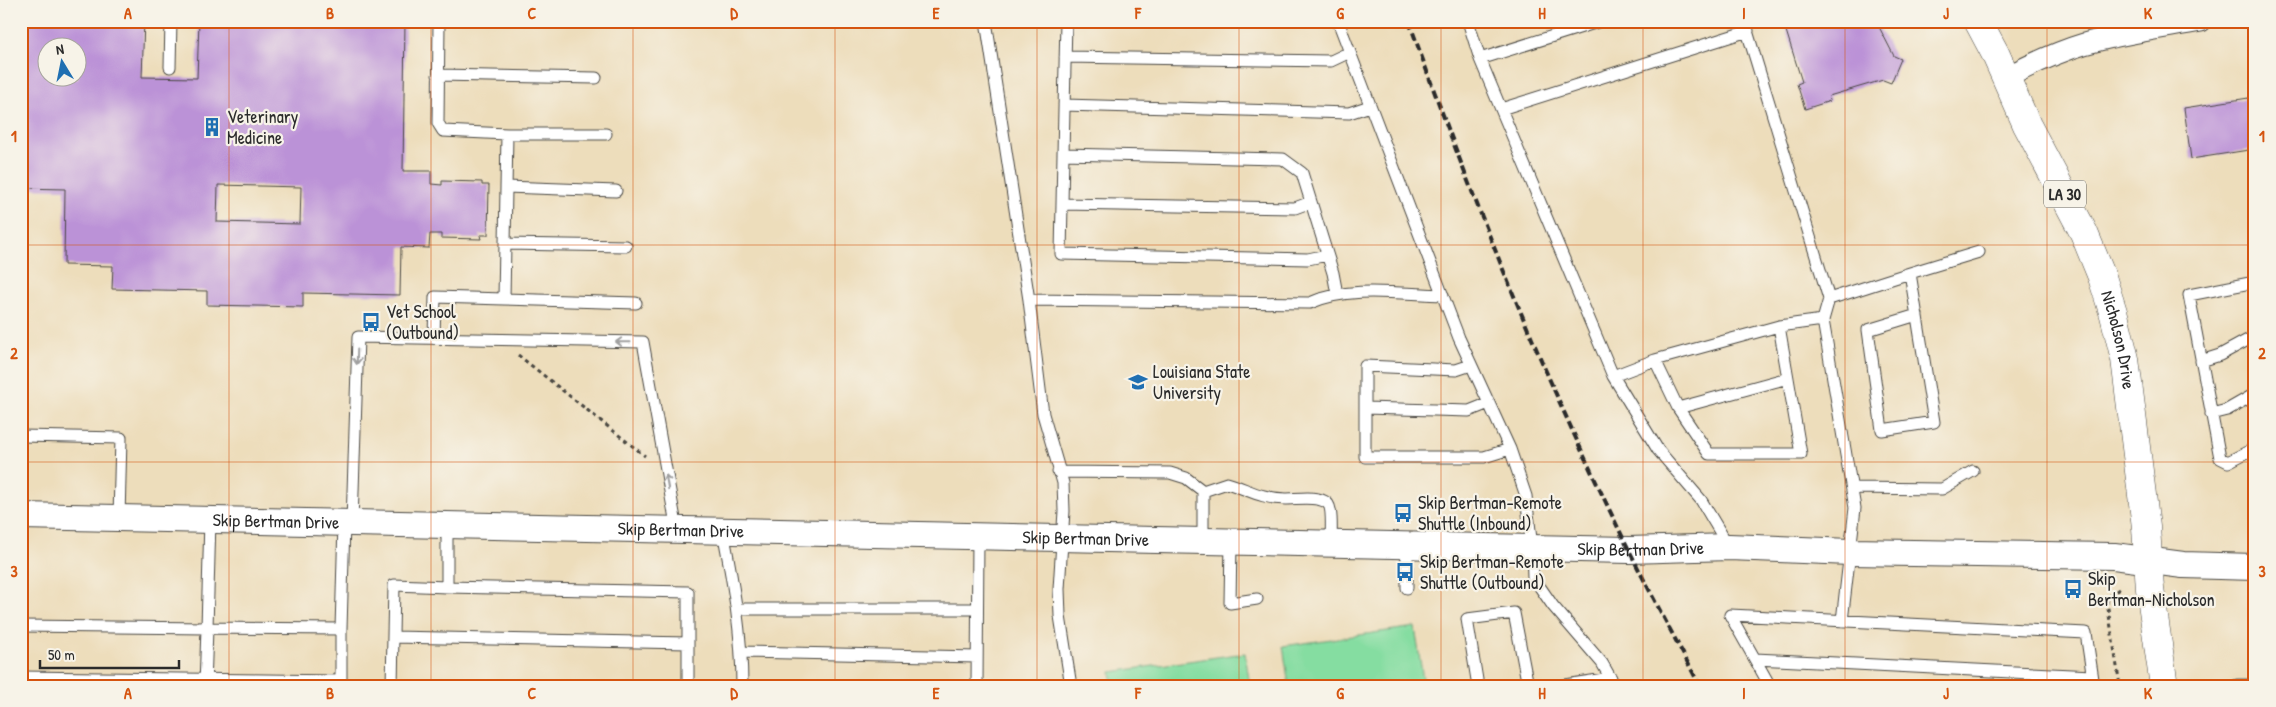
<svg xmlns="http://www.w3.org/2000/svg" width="2276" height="707" viewBox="0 0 2276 707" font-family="'Patrick Hand',sans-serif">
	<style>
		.green { fill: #85dda1; stroke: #588466 }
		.building { fill: #bb92d7; fill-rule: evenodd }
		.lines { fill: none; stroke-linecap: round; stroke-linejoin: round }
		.service-casing { stroke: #484641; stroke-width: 13 }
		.minor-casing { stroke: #484641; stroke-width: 23 }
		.tertiary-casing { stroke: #484641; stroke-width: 28 }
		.primary-casing { stroke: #484641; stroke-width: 29 }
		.path { stroke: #484641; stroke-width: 3; stroke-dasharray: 4 4; stroke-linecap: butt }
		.service { stroke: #fff; stroke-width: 11 }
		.minor { stroke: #fff; stroke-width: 21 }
		.tertiary { stroke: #fff; stroke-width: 26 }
		.primary { stroke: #fff; stroke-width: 28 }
		.rail { stroke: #2b2b2b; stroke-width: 4; stroke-dasharray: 8 4; stroke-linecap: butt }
		.oneway { stroke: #a0a0a0 }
		.grid { fill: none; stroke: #d5540f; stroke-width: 1; stroke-opacity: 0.55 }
		.labels { text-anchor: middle; stroke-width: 4.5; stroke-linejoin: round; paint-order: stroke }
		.shield { fill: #f7f3e8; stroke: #686764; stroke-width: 1 }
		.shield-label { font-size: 16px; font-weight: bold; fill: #2b2b2b }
		.poi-label { font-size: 18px; fill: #2b2b2b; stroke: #f7f3e8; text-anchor: start }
		.street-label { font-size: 18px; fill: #2b2b2b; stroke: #f7f3e8 }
		.neatline { fill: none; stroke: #d5540f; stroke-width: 2 }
		.grid-label { font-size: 16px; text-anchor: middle; font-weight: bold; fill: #d5540f }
	</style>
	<rect width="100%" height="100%" fill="#f7f3e8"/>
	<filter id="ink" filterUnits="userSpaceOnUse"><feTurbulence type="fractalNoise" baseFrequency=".02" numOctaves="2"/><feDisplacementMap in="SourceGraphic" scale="10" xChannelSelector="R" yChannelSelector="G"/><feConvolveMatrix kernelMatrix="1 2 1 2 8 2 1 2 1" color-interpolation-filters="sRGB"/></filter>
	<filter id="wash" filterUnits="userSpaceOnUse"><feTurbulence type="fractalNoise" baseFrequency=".0096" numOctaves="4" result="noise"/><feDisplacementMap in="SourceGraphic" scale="20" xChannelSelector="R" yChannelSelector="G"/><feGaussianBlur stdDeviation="1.12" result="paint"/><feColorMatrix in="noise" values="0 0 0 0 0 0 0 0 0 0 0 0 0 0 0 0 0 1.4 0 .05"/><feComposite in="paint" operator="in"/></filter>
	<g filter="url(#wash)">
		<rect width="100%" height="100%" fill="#edddbb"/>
		<path class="green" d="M 1415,627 L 1424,686 L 1289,686 L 1283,646 Z
			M 1245,653 L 1250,686 L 1113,686 L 1111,672 Z"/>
		<g id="blocks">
			<path class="building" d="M 21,21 L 144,21 L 142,77 L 197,78 L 199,21 L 405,21 L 403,171 L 431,171 L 431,184 L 442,185 L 442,181 L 482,182 L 482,185 L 489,185 L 488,235 L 480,235 L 481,239 L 441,238 L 441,234 L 430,234 L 429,248 L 401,247 L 400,295 L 303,293 L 303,307 L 207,305 L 207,291 L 112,289 L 113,266 L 64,265 L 65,189 L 21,188 ZM 48,48 L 78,48 L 78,78 L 48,78 ZM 218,185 L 301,187 L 300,224 L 217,222 Z
				M 1783,21 L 1876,21 L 1894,56 L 1901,59 L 1891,83 L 1883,80 L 1829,96 L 1830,101 L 1805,109 L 1797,84 L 1802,82 Z
				M 2255,97 L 2255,149 L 2191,159 L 2184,108 Z"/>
		</g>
	</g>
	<g filter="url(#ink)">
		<use href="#blocks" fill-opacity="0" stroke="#484641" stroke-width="1"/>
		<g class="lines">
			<g class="service-casing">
				<path id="service" d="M 986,21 L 1029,300 L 1043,414 L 1063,483 L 1064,511 L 1059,589 L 1060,616 L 1071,686
					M 1338,21 L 1459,338 L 1510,449 L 1526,496 L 1532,548 L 1533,577 L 1553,606 L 1602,663 L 1615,686
					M 1468,21 L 1480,59 L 1613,376 L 1658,450 L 1701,500 L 1729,547
					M 1744,21 L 1829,299 L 1823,320 L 1855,508 L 1842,621
					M 1065,57 L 1331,61 L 1350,52
					M 1480,59 L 1601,21
					M 170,67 L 171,21
					M 438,75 L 596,78
					M 1064,105 L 1349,113 L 1370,106
					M 1501,109 L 1748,31
					M 507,134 L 606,134
					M 1063,154 L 1066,21
					M 506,187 L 616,191
					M 1062,204 L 1295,208 L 1311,202
					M 505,244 L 626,246
					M 1327,255 L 1308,259 L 1061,254 L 1063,154 L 1283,159 L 1302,173 L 1333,273 L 1337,294
					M 1910,273 L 1979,252
					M 2255,282 L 2189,295 L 2220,458 L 2228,462 L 2255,448
					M 504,299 L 636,303
					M 1829,299 L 1910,273 L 1934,422 L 1882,430 L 1868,330 L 1917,315
					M 1029,300 L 1310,303 C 1350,285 1400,294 1443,295
					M 1779,326 L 1801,454 L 1709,454 L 1678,408 L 1655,360 L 1779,326 L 1823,320
					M 434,338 L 435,297 L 504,299 L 507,134 L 443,131 L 438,123 L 439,21
					M 2201,361 L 2220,355 L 2255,336
					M 1471,365 L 1456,370 L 1365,366 L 1365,457 L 1484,457 L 1510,449
					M 1613,376 L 1655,360
					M 1365,408 L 1469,411 L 1489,403
					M 1678,408 L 1788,378
					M 2211,414 L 2227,410 L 2255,394
					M 21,436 L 121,438 L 119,518
					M 1058,472 L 1170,473 L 1186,478 L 1203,491 L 1203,541
					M 1852,488 L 1942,489 L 1973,471
					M 1203,491 L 1227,483 C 1250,490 1259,498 1286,499 C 1297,499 1318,495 1327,503 C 1333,507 1331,536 1331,544
					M 352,523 L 358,337 L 643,342 L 677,530
					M 447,525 L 447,587 L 688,592 L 688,686
					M 723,531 C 733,583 742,633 742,686
					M 1231,542 L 1230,603 L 1257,599
					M 1407,588 L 1407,545
					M 737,609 L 977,609
					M 21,626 L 207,628 L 210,520
					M 393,637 L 688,643
					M 742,652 L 977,657
					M 1755,659 L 2092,676
					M 21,677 L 341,681
					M 2237,685 L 2255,685
					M 205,686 L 207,628 L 341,629 L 344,523
					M 341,686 L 341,629
					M 392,686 L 394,585 L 447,587
					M 977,686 L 978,536
					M 1478,686 L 1467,619 L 1514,613 L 1528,686
					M 1559,686 L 1611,678
					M 1770,686 L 1730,615 L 2086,633 L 2094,686"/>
			</g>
			<g class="minor-casing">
				<path id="minor" d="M 2007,77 C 2032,64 2057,52 2084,44 C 2122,33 2162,28 2201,21"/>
			</g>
			<g class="tertiary-casing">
				<g id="tertiary">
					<path id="s1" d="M 21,516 L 1629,550 L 1729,547 L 1850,552 L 2114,556 L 2183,565 L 2255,567"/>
				</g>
			</g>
			<g class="primary-casing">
				<g id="primary">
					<path id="s2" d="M 1978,21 L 1995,53 L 2027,125 L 2084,233 L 2102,277 L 2114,315 L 2125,359 L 2146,527 L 2150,589 L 2164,686"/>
				</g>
			</g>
			<path class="path" d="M 518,355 L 645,456
				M 2119,589 L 2110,596 L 2107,602 L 2120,686"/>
			<use href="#service" class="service"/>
			<use href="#minor" class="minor"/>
			<use href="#tertiary" class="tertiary"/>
			<use href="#primary" class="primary"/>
			<path class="rail" d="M 1409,21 C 1472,200 1544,378 1628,548 C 1651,595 1676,640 1700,686"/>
		</g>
		<defs><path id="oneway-shaft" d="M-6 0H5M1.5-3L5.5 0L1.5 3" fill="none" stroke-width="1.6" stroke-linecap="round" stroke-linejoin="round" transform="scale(1.25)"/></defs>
		<g class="oneway">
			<use href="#oneway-shaft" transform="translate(623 342) rotate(-179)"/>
			<use href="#oneway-shaft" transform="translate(357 357) rotate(92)"/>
			<use href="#oneway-shaft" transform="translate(667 482) rotate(-100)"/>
		</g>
	</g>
	<path class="grid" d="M 229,21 L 229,686M 431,21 L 431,686M 633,21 L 633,686M 835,21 L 835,686M 1037,21 L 1037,686M 1239,21 L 1239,686M 1441,21 L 1441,686M 1643,21 L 1643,686M 1845,21 L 1845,686M 2047,21 L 2047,686M 21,245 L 2255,245M 21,462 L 2255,462"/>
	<defs>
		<g id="building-bare" transform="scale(1.5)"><path d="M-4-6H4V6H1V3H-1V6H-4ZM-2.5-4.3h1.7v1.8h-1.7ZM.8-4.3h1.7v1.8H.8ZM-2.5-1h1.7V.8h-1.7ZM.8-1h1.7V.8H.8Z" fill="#1f6fb2" stroke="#f7f3e8" stroke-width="2.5" paint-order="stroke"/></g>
		<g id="bus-bare" transform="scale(1.5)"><path d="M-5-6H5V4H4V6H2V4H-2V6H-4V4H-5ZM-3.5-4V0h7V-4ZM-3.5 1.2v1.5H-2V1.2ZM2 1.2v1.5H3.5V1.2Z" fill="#1f6fb2" stroke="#f7f3e8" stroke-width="2.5" paint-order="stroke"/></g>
		<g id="university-bare" transform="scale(1.5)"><path d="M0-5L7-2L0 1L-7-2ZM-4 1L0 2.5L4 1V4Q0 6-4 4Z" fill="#1f6fb2" stroke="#f7f3e8" stroke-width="2.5" paint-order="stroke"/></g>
	</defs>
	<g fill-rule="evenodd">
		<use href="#building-bare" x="212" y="127"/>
		<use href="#bus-bare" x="371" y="322"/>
		<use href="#university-bare" x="1138" y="382"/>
		<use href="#bus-bare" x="1403" y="513"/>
		<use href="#bus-bare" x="1405" y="572"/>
		<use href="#bus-bare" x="2073" y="589"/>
	</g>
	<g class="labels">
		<rect class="shield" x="2044" y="180.5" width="42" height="27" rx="4"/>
		<g class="shield-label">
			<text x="2065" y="200">LA 30</text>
		</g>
		<g class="poi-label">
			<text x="227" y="123">Veterinary<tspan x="227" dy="21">Medicine</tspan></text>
			<text x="386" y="318">Vet School<tspan x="386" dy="21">(Outbound)</tspan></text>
			<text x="1153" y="378">Louisiana State<tspan x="1153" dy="21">University</tspan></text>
			<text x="1418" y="509">Skip Bertman-Remote<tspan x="1418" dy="21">Shuttle (Inbound)</tspan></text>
			<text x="1420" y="568">Skip Bertman-Remote<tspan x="1420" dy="21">Shuttle (Outbound)</tspan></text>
			<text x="2088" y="585">Skip<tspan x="2088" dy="21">Bertman-Nicholson</tspan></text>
		</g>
		<g class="street-label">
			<text dy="6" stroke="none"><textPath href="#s2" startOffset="350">Nicholson Drive</textPath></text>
			<text dy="6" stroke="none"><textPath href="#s1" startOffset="255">Skip Bertman Drive</textPath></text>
			<text dy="6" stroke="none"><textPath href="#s1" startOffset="660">Skip Bertman Drive</textPath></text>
			<text dy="6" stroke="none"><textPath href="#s1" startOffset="1065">Skip Bertman Drive</textPath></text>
			<text dy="6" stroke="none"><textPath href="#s1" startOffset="1620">Skip Bertman Drive</textPath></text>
		</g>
	</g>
	<rect width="2276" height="707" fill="none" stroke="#f7f3e8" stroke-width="55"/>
	<g transform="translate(62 62) rotate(350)"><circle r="24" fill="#f7f3e8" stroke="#a5a39c"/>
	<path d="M0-4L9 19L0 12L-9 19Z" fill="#1f6fb2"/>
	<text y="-8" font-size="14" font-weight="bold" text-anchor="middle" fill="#2b2b2b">N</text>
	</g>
	<path d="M40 660v8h139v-8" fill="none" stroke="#2b2b2b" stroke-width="2.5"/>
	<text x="48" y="660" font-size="15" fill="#2b2b2b" stroke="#f7f3e8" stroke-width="4" paint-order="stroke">50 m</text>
	<rect x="28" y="28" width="2220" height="652" class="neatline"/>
	<g class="grid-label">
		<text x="128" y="19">A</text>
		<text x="330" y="19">B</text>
		<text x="532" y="19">C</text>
		<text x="734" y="19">D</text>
		<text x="936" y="19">E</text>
		<text x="1138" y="19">F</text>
		<text x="1340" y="19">G</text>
		<text x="1542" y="19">H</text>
		<text x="1744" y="19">I</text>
		<text x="1946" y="19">J</text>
		<text x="2148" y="19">K</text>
		<text x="14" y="142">1</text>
		<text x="2262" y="142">1</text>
		<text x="14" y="359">2</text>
		<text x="2262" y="359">2</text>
		<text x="14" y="577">3</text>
		<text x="2262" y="577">3</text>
		<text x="128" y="699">A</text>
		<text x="330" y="699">B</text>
		<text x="532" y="699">C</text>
		<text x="734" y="699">D</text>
		<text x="936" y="699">E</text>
		<text x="1138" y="699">F</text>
		<text x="1340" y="699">G</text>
		<text x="1542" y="699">H</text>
		<text x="1744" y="699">I</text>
		<text x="1946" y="699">J</text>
		<text x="2148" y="699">K</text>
	</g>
</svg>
